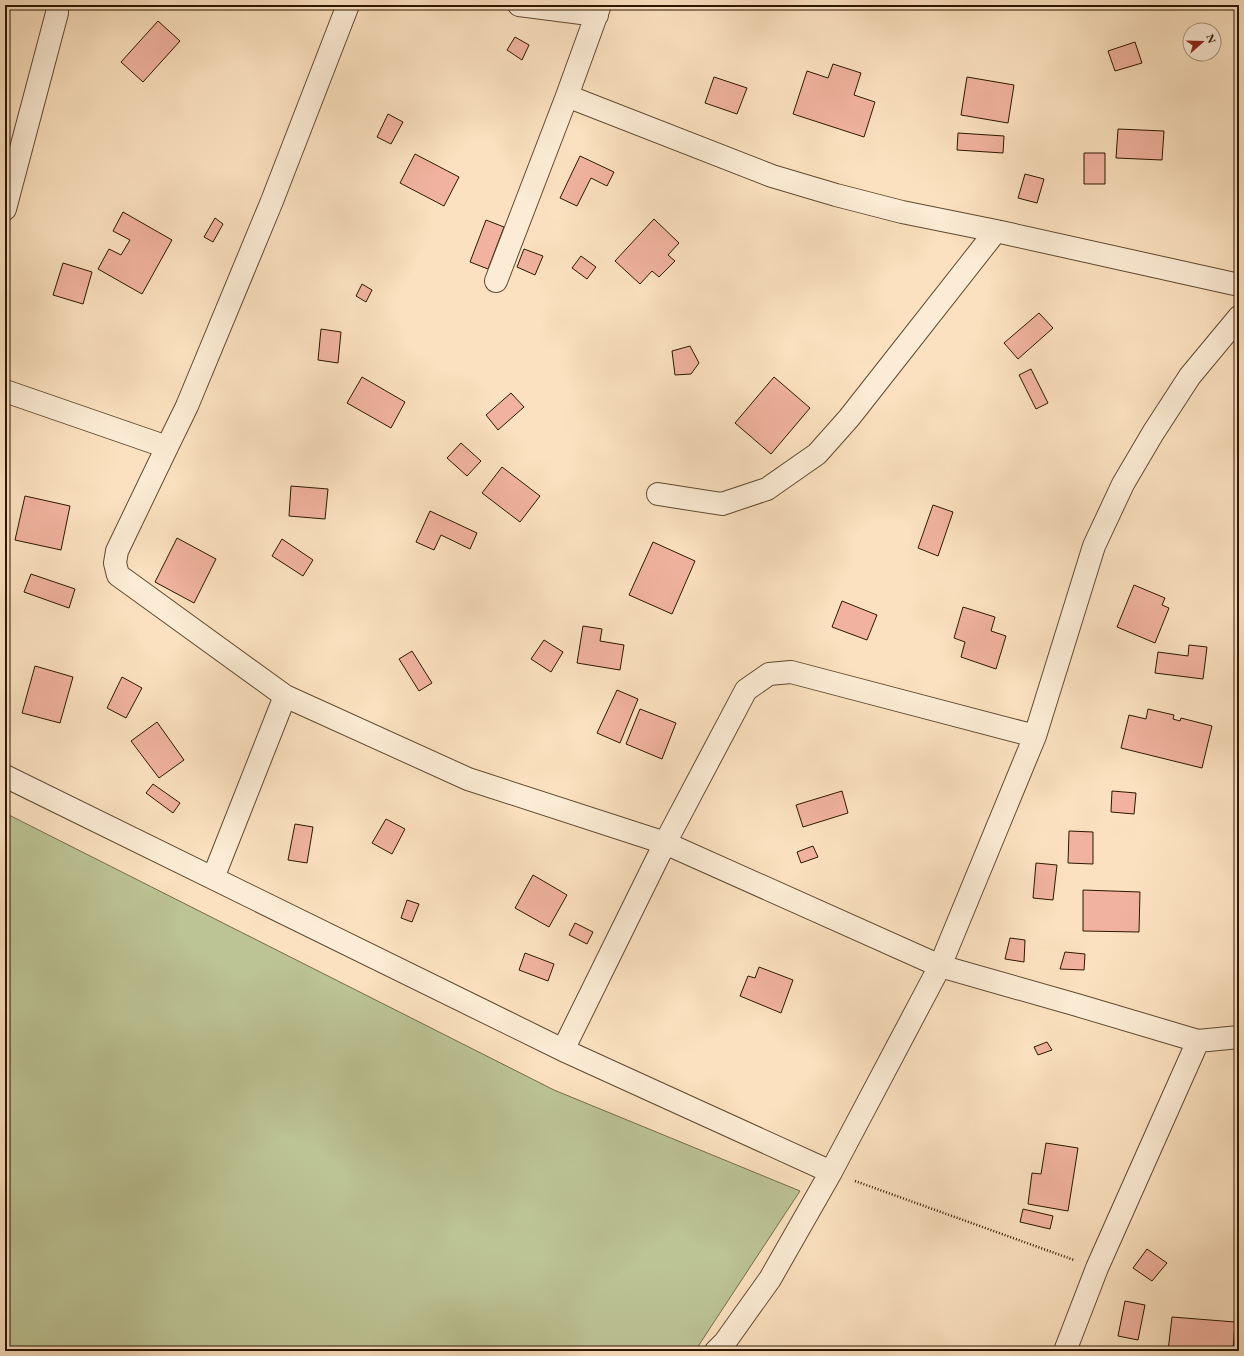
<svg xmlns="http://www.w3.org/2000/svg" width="1244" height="1356" viewBox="0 0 1244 1356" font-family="'EB Garamond',serif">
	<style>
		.green { fill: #bcc394; stroke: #746d4a }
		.building { fill: #f1b39f; stroke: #2c1700 }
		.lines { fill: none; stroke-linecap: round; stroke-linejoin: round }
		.minor-casing { stroke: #604a30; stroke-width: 24 }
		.path { stroke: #2c1700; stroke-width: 2.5; stroke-dasharray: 1 2; stroke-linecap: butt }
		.minor { stroke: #fcecd5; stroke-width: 22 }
	</style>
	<rect width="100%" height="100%" fill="#fbe1bf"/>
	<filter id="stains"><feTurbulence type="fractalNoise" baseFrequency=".005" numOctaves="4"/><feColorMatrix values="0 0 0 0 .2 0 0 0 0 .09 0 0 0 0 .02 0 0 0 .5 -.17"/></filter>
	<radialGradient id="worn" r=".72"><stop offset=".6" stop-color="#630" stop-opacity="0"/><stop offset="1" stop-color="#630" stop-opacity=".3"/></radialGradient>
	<path class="green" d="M 5,813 L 554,1090 L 800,1191 L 695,1351 L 5,1351 Z"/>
	<path class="building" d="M 158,21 L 180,41 L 143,82 L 121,62 Z
		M 515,37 L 529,45 L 522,60 L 507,50 Z
		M 1135,42 L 1142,63 L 1115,71 L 1108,51 Z
		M 833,64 L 861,73 L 854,95 L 875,102 L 864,137 L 793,114 L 807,71 L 828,78 Z
		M 714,77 L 747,88 L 737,114 L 705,103 Z
		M 967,77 L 1014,85 L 1008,123 L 961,115 Z
		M 388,114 L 403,122 L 391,144 L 377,137 Z
		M 1118,129 L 1164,131 L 1162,160 L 1116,158 Z
		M 958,133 L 1004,136 L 1003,153 L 957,150 Z
		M 1084,153 L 1105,153 L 1105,184 L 1084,184 Z
		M 415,154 L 459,177 L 444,206 L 400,183 Z
		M 580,156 L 614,172 L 607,186 L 591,178 L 577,206 L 560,198 Z
		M 1025,174 L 1044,179 L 1037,203 L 1018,198 Z
		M 123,212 L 172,240 L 142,294 L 98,269 L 109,249 L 121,255 L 130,240 L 113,231 Z
		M 215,218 L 223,224 L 213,242 L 204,237 Z
		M 654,219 L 679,243 L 668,255 L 675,261 L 659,277 L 652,271 L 640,284 L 615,261 Z
		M 486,220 L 504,227 L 488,269 L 470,262 Z
		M 524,249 L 543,256 L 535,275 L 517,267 Z
		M 581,256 L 596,267 L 587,279 L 572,268 Z
		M 63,263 L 92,272 L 83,304 L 53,295 Z
		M 362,284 L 372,290 L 366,302 L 356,296 Z
		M 1039,313 L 1053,328 L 1018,359 L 1004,343 Z
		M 321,329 L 341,332 L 338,363 L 318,360 Z
		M 690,346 L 699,363 L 691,374 L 675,375 L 672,351 Z
		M 1031,369 L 1048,403 L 1036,409 L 1019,375 Z
		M 362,377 L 405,402 L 391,428 L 347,403 Z
		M 774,377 L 810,408 L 771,454 L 735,423 Z
		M 511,393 L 524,407 L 498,430 L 486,415 Z
		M 461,443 L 481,461 L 467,476 L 447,458 Z
		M 502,467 L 540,496 L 520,522 L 482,493 Z
		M 291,486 L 328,489 L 325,519 L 289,516 Z
		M 25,496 L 70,506 L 61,550 L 15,540 Z
		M 933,505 L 953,512 L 938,556 L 918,548 Z
		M 430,511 L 477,533 L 470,549 L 441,535 L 434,550 L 416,542 Z
		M 177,538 L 216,559 L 194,603 L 155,582 Z
		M 282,539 L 313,560 L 303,576 L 272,556 Z
		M 653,542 L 695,561 L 672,614 L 629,595 Z
		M 31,574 L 75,589 L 69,608 L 24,592 Z
		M 1134,585 L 1165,598 L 1162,605 L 1169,608 L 1155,643 L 1117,627 Z
		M 842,601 L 877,615 L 867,640 L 832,627 Z
		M 963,607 L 995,617 L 991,631 L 1006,636 L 996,669 L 961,657 L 965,642 L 954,638 Z
		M 583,626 L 602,629 L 600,641 L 624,645 L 620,670 L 577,663 Z
		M 544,640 L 563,652 L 551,672 L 531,659 Z
		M 1189,645 L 1207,647 L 1203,679 L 1155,673 L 1158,652 L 1188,656 Z
		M 412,651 L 432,683 L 419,691 L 399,659 Z
		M 35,666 L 73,677 L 60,723 L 22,713 Z
		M 122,677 L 142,688 L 126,718 L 107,708 Z
		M 617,690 L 638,699 L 620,743 L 597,733 Z
		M 640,709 L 676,723 L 662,759 L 626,744 Z
		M 1148,709 L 1174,715 L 1173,719 L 1180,721 L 1181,718 L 1212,726 L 1202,768 L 1121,748 L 1129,715 L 1146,719 Z
		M 157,722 L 184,760 L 159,778 L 131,741 Z
		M 153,784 L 180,803 L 173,813 L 146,793 Z
		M 842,791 L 848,813 L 803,827 L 796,805 Z
		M 1112,791 L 1136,793 L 1134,814 L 1111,812 Z
		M 386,819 L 405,829 L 392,854 L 372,843 Z
		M 295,824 L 313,827 L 307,863 L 288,860 Z
		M 1069,831 L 1093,832 L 1093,864 L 1068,863 Z
		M 813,846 L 818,857 L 801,863 L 797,852 Z
		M 1036,863 L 1057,865 L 1053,900 L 1033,898 Z
		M 533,875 L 567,895 L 549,927 L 515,908 Z
		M 1083,890 L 1140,892 L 1139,932 L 1083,931 Z
		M 407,900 L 419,904 L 412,922 L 401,918 Z
		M 575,923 L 593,932 L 587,944 L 569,935 Z
		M 1010,938 L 1025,940 L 1024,962 L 1005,959 Z
		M 1065,952 L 1085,954 L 1084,970 L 1060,969 Z
		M 525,953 L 554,964 L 548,981 L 519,970 Z
		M 759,967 L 793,980 L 781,1013 L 740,996 L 748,976 L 755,978 Z
		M 1047,1042 L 1052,1050 L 1038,1055 L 1034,1047 Z
		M 1046,1143 L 1078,1148 L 1068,1211 L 1028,1204 L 1032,1173 L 1041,1174 Z
		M 1023,1209 L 1053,1216 L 1050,1229 L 1020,1222 Z
		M 1147,1249 L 1167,1263 L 1152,1281 L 1133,1268 Z
		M 1125,1301 L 1145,1305 L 1138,1340 L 1118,1336 Z
		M 1172,1317 L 1235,1322 L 1233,1351 L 1168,1351 Z"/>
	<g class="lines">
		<g class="minor-casing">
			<path id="minor" d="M 519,5 L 597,15
				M 567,96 L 772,176 L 836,195 L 902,212 L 996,231 L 1239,285
				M 5,209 L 57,13 L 57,5
				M 496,281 L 567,96 L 600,5
				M 5,391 L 167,447 L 117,551 L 115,563 L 118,575 L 285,696 L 468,779 L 665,843 L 940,966 L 1077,1005 L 1198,1041
				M 167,447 L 187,406 L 272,201 L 348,5
				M 658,494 L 722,504 L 767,489 L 817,454 L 849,418 L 996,231
				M 5,776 L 563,1050 L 831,1172
				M 213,878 L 285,696
				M 563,1050 L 665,843 L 746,690 L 769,674 L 791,672 L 1035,736
				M 716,1351 L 725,1342 L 770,1279 L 831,1172 L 940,966 L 1035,736 L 1094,546 L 1123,484 L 1153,433 L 1190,376 L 1239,317
				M 1065,1351 L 1097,1268 L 1198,1041 L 1239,1037"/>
		</g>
		<path class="path" d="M 855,1181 L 1074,1260"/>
		<use href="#minor" class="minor"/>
	</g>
	<rect width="1244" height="1356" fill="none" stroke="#fbe1bf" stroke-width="20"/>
	<rect x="6" y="6" width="1232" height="1344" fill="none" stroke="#2c1700" stroke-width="2"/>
	<rect x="10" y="10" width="1224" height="1336" fill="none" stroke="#2c1700"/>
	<g transform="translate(1202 42) rotate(70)"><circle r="19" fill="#fcecd5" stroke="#a99780"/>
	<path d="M0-3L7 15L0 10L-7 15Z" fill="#8f2418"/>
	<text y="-6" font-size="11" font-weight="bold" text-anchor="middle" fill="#2c1700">N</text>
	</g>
	<rect width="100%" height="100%" filter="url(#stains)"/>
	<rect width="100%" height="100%" fill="url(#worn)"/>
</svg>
